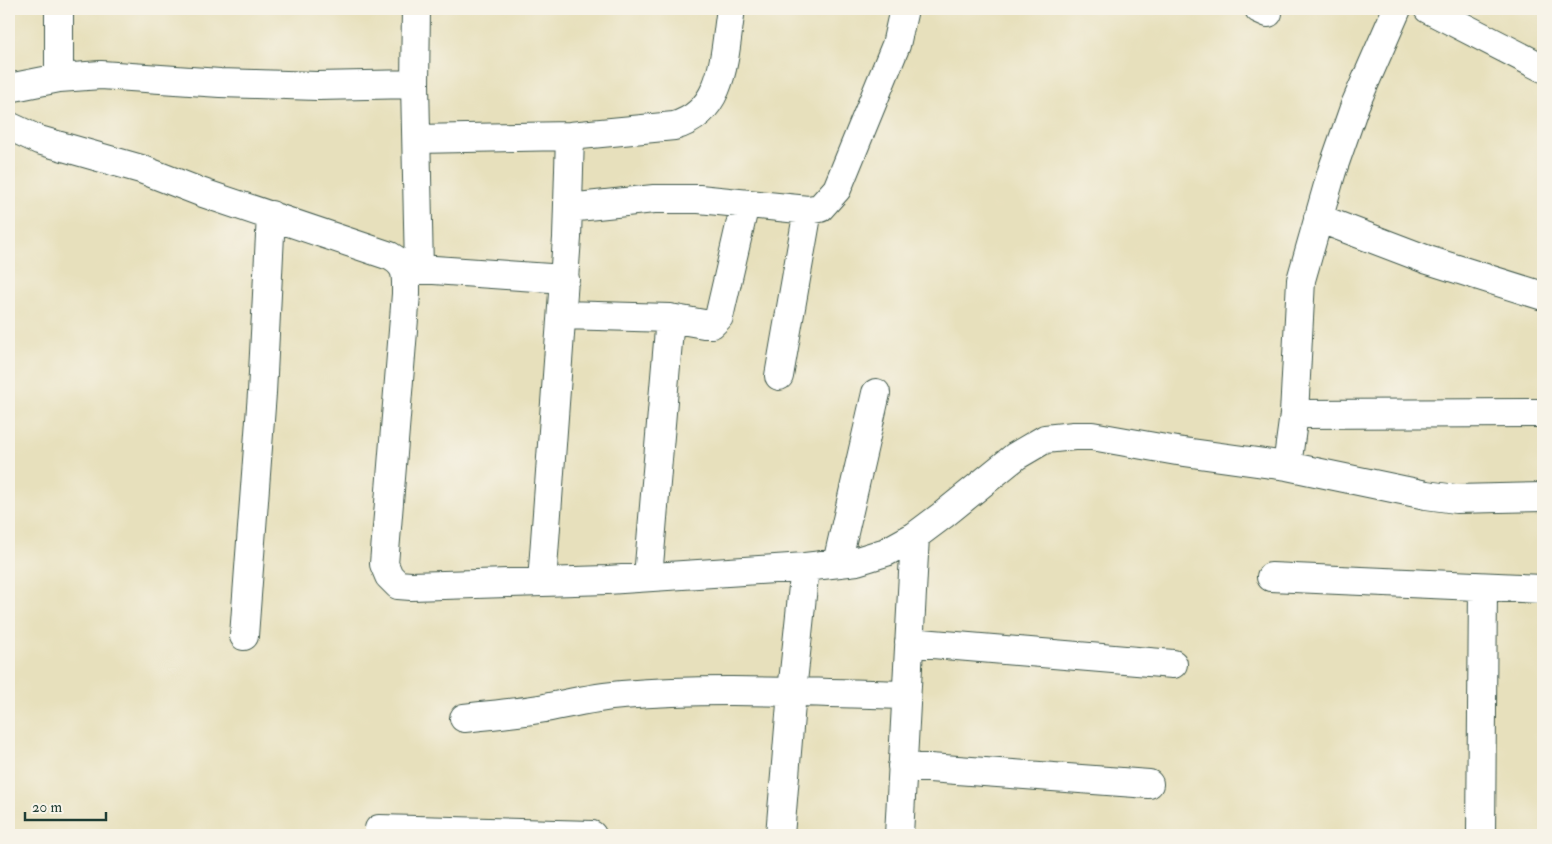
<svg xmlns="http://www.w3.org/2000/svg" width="1552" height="844" viewBox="0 0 1552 844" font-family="'IM FELL Double Pica',serif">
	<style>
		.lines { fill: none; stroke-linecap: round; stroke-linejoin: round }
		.minor-casing { stroke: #3d5548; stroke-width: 30 }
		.minor { stroke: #fff; stroke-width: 28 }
	</style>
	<rect width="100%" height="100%" fill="#f7f3e8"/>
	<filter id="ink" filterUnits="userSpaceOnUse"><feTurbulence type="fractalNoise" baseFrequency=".02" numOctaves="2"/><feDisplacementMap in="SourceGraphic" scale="10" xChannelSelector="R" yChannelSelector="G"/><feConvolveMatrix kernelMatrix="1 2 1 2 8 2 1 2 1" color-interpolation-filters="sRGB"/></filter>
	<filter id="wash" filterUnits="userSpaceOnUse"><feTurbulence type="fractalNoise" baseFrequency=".0096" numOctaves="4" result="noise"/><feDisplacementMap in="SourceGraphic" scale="20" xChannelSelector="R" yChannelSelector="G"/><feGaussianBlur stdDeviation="1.12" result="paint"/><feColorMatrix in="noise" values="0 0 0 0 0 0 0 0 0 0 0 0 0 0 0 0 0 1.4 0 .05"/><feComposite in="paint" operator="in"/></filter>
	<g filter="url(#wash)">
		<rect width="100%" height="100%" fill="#e7e0bc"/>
	</g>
	<g filter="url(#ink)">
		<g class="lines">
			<g class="minor-casing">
				<path id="minor" d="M 59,9 L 59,78
					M 416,9 L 415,84 L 419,269
					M 1259,9 L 1268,13
					M 1428,9 L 1543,68
					M 9,88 L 59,78 L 101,75 L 220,83 L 317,86 L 415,84
					M 9,126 L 39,140 L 141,169 L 203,193 L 390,256 C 408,266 406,275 406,294 L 384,564 L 389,576 L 398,585 L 411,586 L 607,580 L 805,567 L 857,561 L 886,552 L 915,536 L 943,515 L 1016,456 L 1045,439 L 1074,436 L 1092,436 L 1177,451 L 1287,466 L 1426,495 L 1456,499 L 1543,497
					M 417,139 L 570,136 L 674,126 C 726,112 724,52 731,9
					M 568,208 L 654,199 L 699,199 L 808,210 L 820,208 L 837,189 L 896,45 L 904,9
					M 1318,218 L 1428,260 L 1543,296
					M 405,268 L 565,279
					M 562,315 L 670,318 L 704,324 L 712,324 L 719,317 L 745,204
					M 779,376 L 808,210
					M 1294,414 L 1543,413
					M 1287,466 L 1294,414 L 1301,280 L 1332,171 L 1355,105 L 1397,9
					M 837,563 L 876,393
					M 648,577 L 670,318
					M 1271,577 L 1543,589
					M 542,582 L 567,238 L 570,136
					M 244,636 L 262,393 L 271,215
					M 909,642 L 1173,664
					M 464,718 C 489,715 514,713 539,709 C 567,704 594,697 622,695 C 716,687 811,693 906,695
					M 902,766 L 1149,784
					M 379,829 L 592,835
					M 780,835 L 792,692 L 805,567
					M 899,835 L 915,536
					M 1481,835 L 1483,587"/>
			</g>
			<use href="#minor" class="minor"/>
		</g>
	</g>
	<rect width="1552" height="844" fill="none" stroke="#f7f3e8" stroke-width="30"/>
	<path d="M25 812v8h81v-8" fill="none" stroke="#1f3d34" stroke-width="2.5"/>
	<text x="32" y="812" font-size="15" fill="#1f3d34" stroke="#f7f3e8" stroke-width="4" paint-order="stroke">20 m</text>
</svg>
